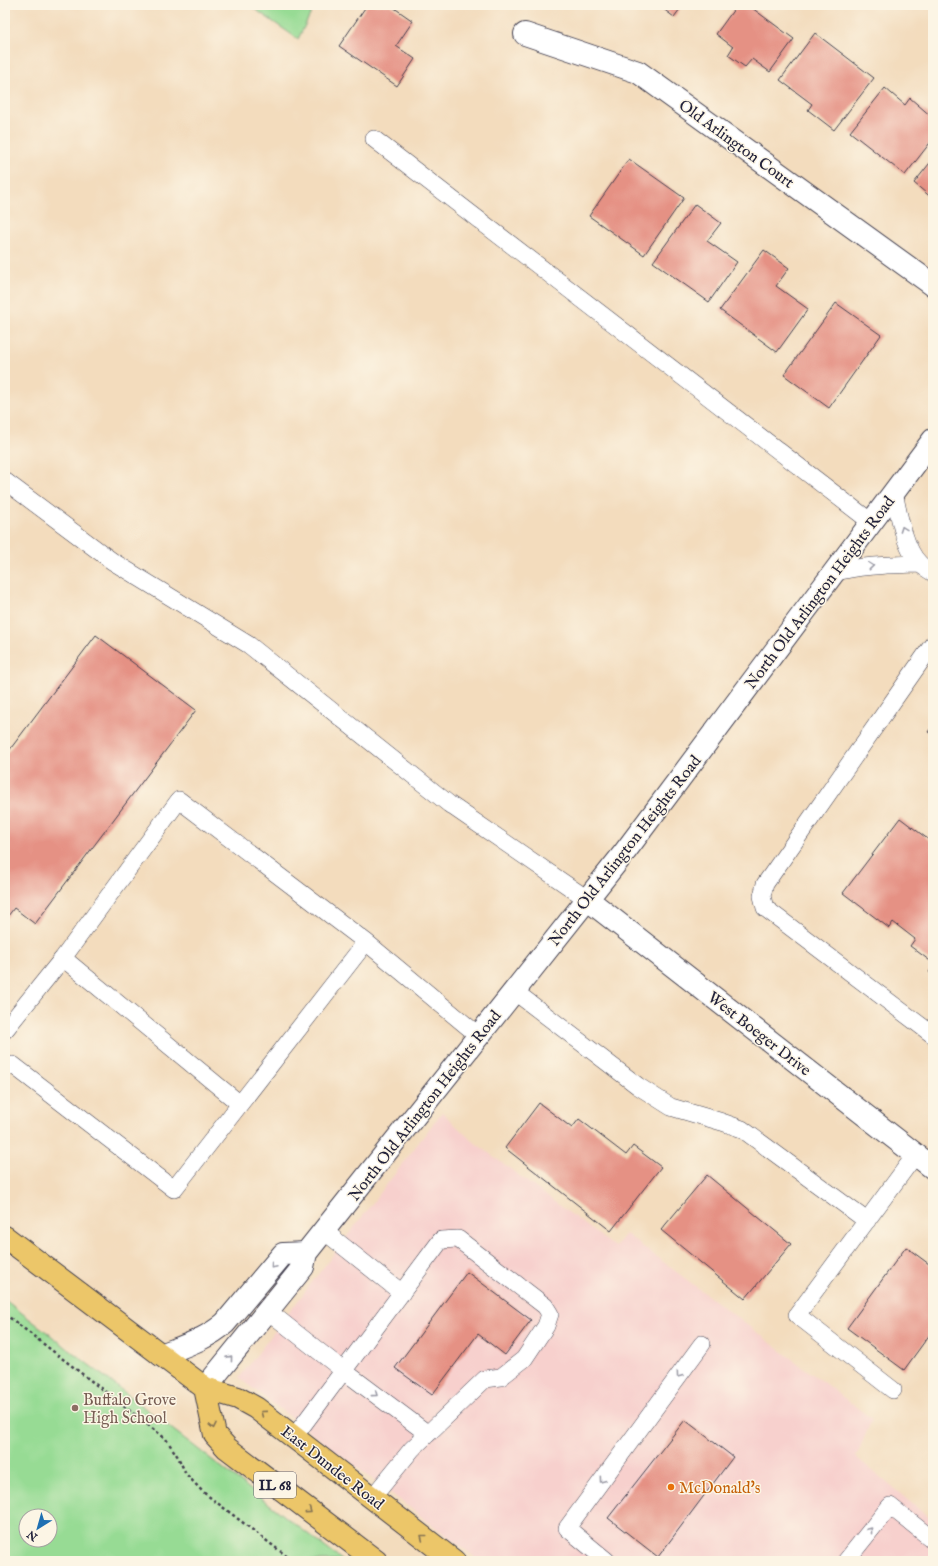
<svg xmlns="http://www.w3.org/2000/svg" width="938" height="1566" viewBox="0 0 938 1566" font-family="'IM FELL English',serif">
	<style>
		.built { fill: #f7d0cd }
		.green { fill: #97db94; stroke: #5c7e68; fill-rule: evenodd }
		.building { fill: #e59184 }
		.lines { fill: none; stroke-linecap: round; stroke-linejoin: round }
		.service-casing { stroke: #413e4e; stroke-width: 18 }
		.minor-casing { stroke: #413e4e; stroke-width: 24 }
		.primary-casing { stroke: #413e4e; stroke-width: 24 }
		.path { stroke: #413e4e; stroke-width: 2.5; stroke-dasharray: 3 3; stroke-linecap: butt }
		.service { stroke: #fff; stroke-width: 17 }
		.minor { stroke: #fff; stroke-width: 22 }
		.primary { stroke: #ecc669; stroke-width: 22 }
		.oneway { stroke: #9c9ca7 }
		.oneway2 { stroke: #877452 }
		.education-dot { fill: #8d6e63; stroke: #fcf5e5; stroke-width: 1.5 }
		.food-dot { fill: #e8710a; stroke: #fcf5e5; stroke-width: 1.5 }
		.labels { text-anchor: middle; stroke-width: 3; stroke-linejoin: round; paint-order: stroke }
		.shield { fill: #fcf5e5; stroke: #63616e; stroke-width: 1 }
		.shield-label { font-size: 15px; font-weight: bold; fill: #22223b }
		.street-label { font-size: 16px; fill: #22223b; stroke: #fcf5e5 }
		.education-label { font-size: 16px; fill: #785e54; stroke: #fcf5e5; text-anchor: start }
		.food-label { font-size: 16px; fill: #c56008; stroke: #fcf5e5; text-anchor: start }
	</style>
	<rect width="100%" height="100%" fill="#fcf5e5"/>
	<filter id="ink" filterUnits="userSpaceOnUse"><feTurbulence type="fractalNoise" baseFrequency=".025" numOctaves="2"/><feDisplacementMap in="SourceGraphic" scale="8" xChannelSelector="R" yChannelSelector="G"/><feConvolveMatrix kernelMatrix="1 2 1 2 8 2 1 2 1" color-interpolation-filters="sRGB"/></filter>
	<filter id="wash" filterUnits="userSpaceOnUse"><feTurbulence type="fractalNoise" baseFrequency=".012" numOctaves="4" result="noise"/><feDisplacementMap in="SourceGraphic" scale="16" xChannelSelector="R" yChannelSelector="G"/><feGaussianBlur stdDeviation="0.9" result="paint"/><feColorMatrix in="noise" values="0 0 0 0 0 0 0 0 0 0 0 0 0 0 0 0 0 1.4 0 .05"/><feComposite in="paint" operator="in"/></filter>
	<g filter="url(#wash)">
		<rect width="100%" height="100%" fill="#f3dcbd"/>
		<path class="built" d="M 442,1112 L 470,1139 L 615,1247 L 626,1234 L 872,1419 L 856,1457 L 933,1521 L 933,1561 L 480,1561 L 239,1378 Z"/>
		<path class="green" d="M 249,5 L 315,5 L 298,39 Z
			M 5,1300 L 343,1561 L 5,1561 ZM 26,1516 L 50,1516 L 50,1540 L 26,1540 Z"/>
		<g id="blocks">
			<path class="building" d="M 367,5 L 390,5 L 413,21 L 396,46 L 415,59 L 397,86 L 339,46 Z
				M 658,5 L 683,5 L 674,17 Z
				M 737,5 L 748,5 L 794,39 L 770,72 L 752,59 L 745,67 L 728,55 L 733,47 L 716,34 Z
				M 815,33 L 874,78 L 834,130 L 808,110 L 812,104 L 780,80 Z
				M 885,88 L 905,105 L 910,98 L 932,117 L 929,121 L 933,125 L 933,139 L 905,175 L 850,132 Z
				M 629,159 L 684,198 L 644,255 L 589,216 Z
				M 933,159 L 933,199 L 914,183 Z
				M 695,204 L 721,223 L 707,241 L 737,262 L 709,302 L 653,262 Z
				M 764,250 L 789,268 L 776,286 L 808,309 L 777,352 L 720,310 Z
				M 836,303 L 881,335 L 829,408 L 784,375 Z
				M 96,635 L 196,710 L 35,924 L 14,908 L 5,920 L 5,756 Z
				M 933,725 L 933,735 L 928,732 Z
				M 900,818 L 933,843 L 933,963 L 910,946 L 915,939 L 893,922 L 889,928 L 843,893 Z
				M 933,967 L 933,976 L 929,972 Z
				M 539,1103 L 572,1128 L 579,1119 L 626,1155 L 633,1146 L 661,1167 L 611,1231 L 505,1148 Z
				M 707,1175 L 791,1244 L 745,1299 L 661,1230 Z
				M 906,1247 L 933,1267 L 933,1330 L 904,1370 L 847,1328 Z
				M 467,1272 L 531,1320 L 505,1355 L 478,1334 L 432,1395 L 395,1368 Z
				M 685,1420 L 733,1457 L 658,1557 L 608,1518 Z"/>
		</g>
	</g>
	<g filter="url(#ink)">
		<use href="#blocks" fill-opacity="0" stroke="#413e4e" stroke-width="1"/>
		<g class="lines">
			<g class="service-casing">
				<path id="service" d="M 374,139 L 871,522
					M 5,481 L 112,561 L 249,645 L 449,804 L 587,899
					M 894,492 C 898,512 905,551 920,564 C 924,568 929,570 933,573
					M 833,573 C 861,565 889,565 919,564
					M 933,644 L 765,884 L 762,896 L 765,908 L 933,1035
					M 366,942 L 479,1036
					M 63,958 L 240,1104
					M 514,991 L 638,1086 L 671,1107 L 722,1122 L 742,1129 L 867,1221
					M 5,1030 L 63,958 L 179,800 L 366,942 L 174,1189 L 13,1065 L 5,1066
					M 324,1231 L 402,1293
					M 268,1311 L 344,1371 L 428,1434
					M 893,1390 L 797,1315 L 916,1154
					M 294,1437 L 441,1240 L 458,1239 L 545,1306 L 550,1314 L 546,1326 L 524,1359 L 501,1377 L 485,1379 L 412,1449 L 372,1498
					M 607,1561 L 567,1528 L 702,1344
					M 846,1561 L 890,1506 L 933,1540"/>
			</g>
			<g class="minor-casing">
				<path id="minor" d="M 525,34 L 638,72 L 933,285
					M 587,899 L 933,1168
					M 161,1355 C 184,1346 207,1339 225,1323 L 283,1254 L 306,1253
					M 205,1388 L 303,1267 L 306,1253 L 624,853 L 933,440"/>
			</g>
			<g class="primary-casing">
				<path id="primary" d="M 5,1237 L 205,1388 L 238,1398 L 256,1408 L 454,1561
					M 205,1388 L 215,1435 L 227,1448 L 376,1561"/>
			</g>
			<path class="path" d="M 5,1314 L 166,1439 L 178,1457 L 186,1474 L 203,1492 L 293,1561"/>
			<use href="#service" class="service"/>
			<use href="#minor" class="minor"/>
			<use href="#primary" class="primary"/>
		</g>
		<defs><path id="oneway-chevron" d="M-2-3.5L2.5 0L-2 3.5" fill="none" stroke-width="1.6" stroke-linecap="round" stroke-linejoin="round"/></defs>
		<g class="oneway">
			<use href="#oneway-chevron" transform="translate(903 529) rotate(-110)"/>
			<use href="#oneway-chevron" transform="translate(871 566) rotate(-6)"/>
			<use href="#oneway-chevron" transform="translate(273 1266) rotate(130)"/>
			<use href="#oneway-chevron" transform="translate(230 1358) rotate(-51)"/>
			<use href="#oneway-chevron" transform="translate(679 1375) rotate(126)"/>
			<use href="#oneway-chevron" transform="translate(375 1394) rotate(37)"/>
			<use href="#oneway-chevron" transform="translate(602 1480) rotate(126)"/>
			<use href="#oneway-chevron" transform="translate(870 1530) rotate(-52)"/>
		</g>
		<g class="oneway2">
			<use href="#oneway-chevron" transform="translate(263 1413) rotate(-143)"/>
			<use href="#oneway-chevron" transform="translate(213 1426) rotate(78)"/>
			<use href="#oneway-chevron" transform="translate(309 1511) rotate(37)"/>
			<use href="#oneway-chevron" transform="translate(423 1537) rotate(-142)"/>
		</g>
	</g>
	<circle class="education-dot" cx="75" cy="1408" r="4"/>
	<circle class="food-dot" cx="671" cy="1487" r="4"/>
	<g class="labels">
		<rect class="shield" x="254" y="1472" width="42" height="26" rx="3"/>
		<g class="shield-label">
			<text x="275" y="1490">IL 68</text>
		</g>
		<g class="street-label">
			<text transform="translate(737 143) rotate(36)" y="6">Old Arlington Court</text>
			<text transform="translate(819 592) rotate(-53)" y="6">North Old Arlington Heights Road</text>
			<text transform="translate(624 850) rotate(-52)" y="6">North Old Arlington Heights Road</text>
			<text transform="translate(760 1033) rotate(38)" y="6">West Boeger Drive</text>
			<text transform="translate(424 1105) rotate(-52)" y="6">North Old Arlington Heights Road</text>
			<text transform="translate(333 1467) rotate(38)" y="6">East Dundee Road</text>
		</g>
		<g class="education-label">
			<text x="83" y="1405">Buffalo Grove<tspan x="83" dy="18">High School</tspan></text>
		</g>
		<g class="food-label">
			<text x="679" y="1493">McDonald's</text>
		</g>
	</g>
	<rect width="938" height="1566" fill="none" stroke="#fcf5e5" stroke-width="20"/>
	<g transform="translate(38 1528) rotate(217)"><circle r="19" fill="#fcf5e5" stroke="#a5a1a1"/>
	<path d="M0-3L7 15L0 10L-7 15Z" fill="#1f6fb2"/>
	<text y="-6" font-size="11" font-weight="bold" text-anchor="middle" fill="#22223b">N</text>
	</g>
</svg>
